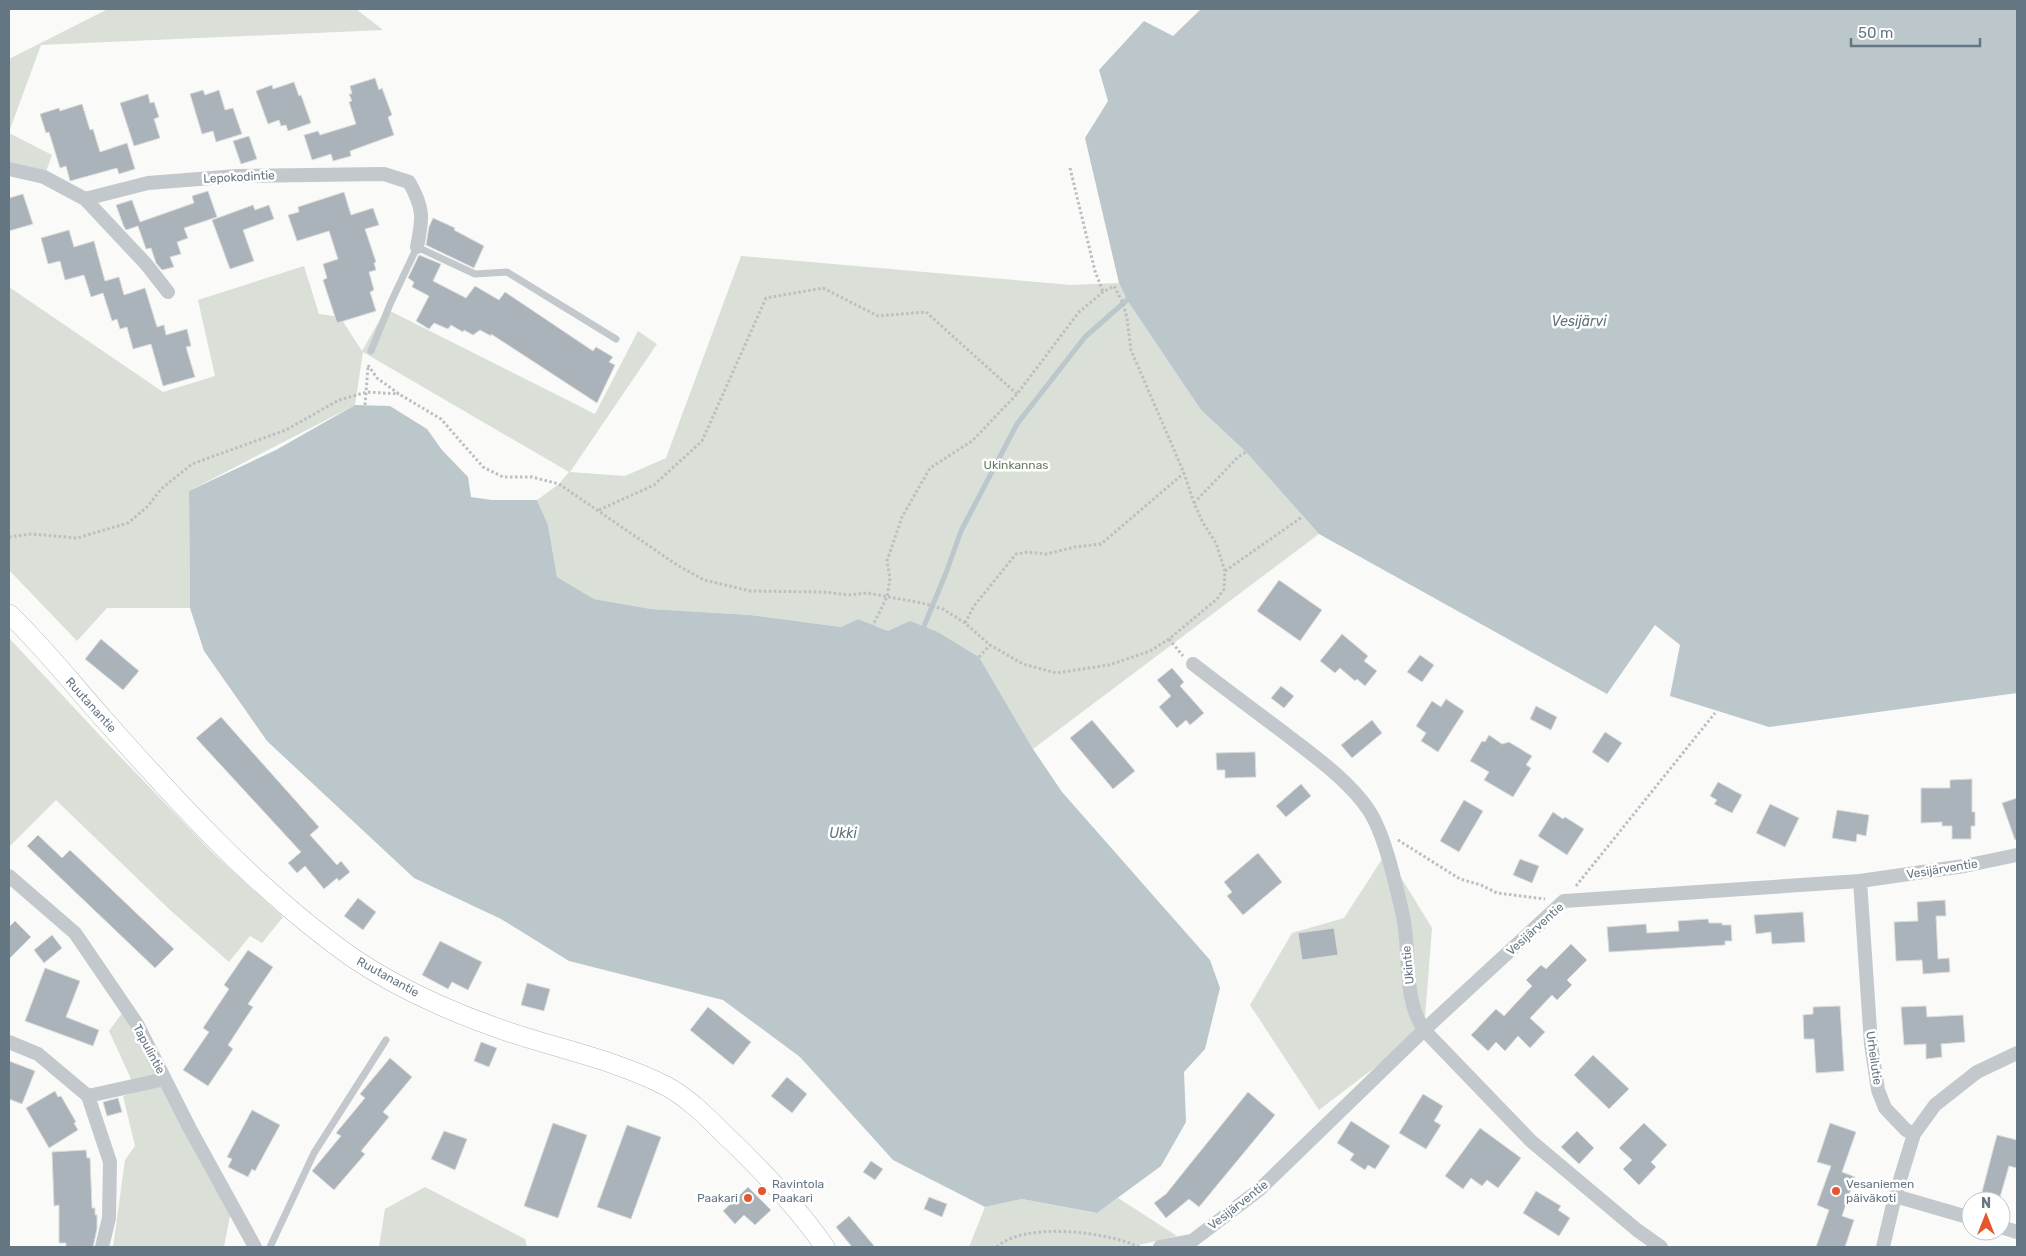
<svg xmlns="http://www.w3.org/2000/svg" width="2026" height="1256" viewBox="0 0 2026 1256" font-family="Rubik,sans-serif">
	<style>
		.green { fill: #dadfd7 }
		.water { fill: #bbc7cb }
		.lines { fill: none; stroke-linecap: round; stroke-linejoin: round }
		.stream { stroke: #bbc7cb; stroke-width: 5 }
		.building { fill: #aab3b9; stroke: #dcdcda }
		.secondary-casing { stroke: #b3babf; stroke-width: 20 }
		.path { stroke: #bbbfc2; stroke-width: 3; stroke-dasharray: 2.5 2.5; stroke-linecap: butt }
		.service { stroke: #c3c8cc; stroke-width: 7 }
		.minor { stroke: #c3c8cc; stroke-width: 14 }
		.secondary { stroke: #fff; stroke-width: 19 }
		.poi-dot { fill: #e4572e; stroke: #fff; stroke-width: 2 }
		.labels { text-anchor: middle; stroke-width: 5; stroke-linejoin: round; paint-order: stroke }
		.street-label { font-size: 12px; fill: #657683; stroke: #fff }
		.park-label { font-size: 12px; fill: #687a64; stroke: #fff }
		.poi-label { font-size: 12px; fill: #657683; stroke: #fff; text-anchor: start }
		.water-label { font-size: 14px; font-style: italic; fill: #60757c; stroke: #fff }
	</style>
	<rect width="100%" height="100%" fill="#fafaf8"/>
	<path class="green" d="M 108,9 L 356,9 L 383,30 L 41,45 L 9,132 L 9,59 Z
		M 9,133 L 52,155 L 44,177 L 9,169 Z
		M 741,256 L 1071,285 L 1119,283 L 1127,300 L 1201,410 L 1246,452 L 1319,534 L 1033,749 L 979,657 L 938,632 L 888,631 L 858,619 L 841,627 L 750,615 L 651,609 L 594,599 L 557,577 L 548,525 L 537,500 L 559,484 L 569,472 L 363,352 L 355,405 L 189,491 L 190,608 L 107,608 L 77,641 L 9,570 L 9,287 L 163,392 L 215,376 L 198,300 L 304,266 L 319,314 L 340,317 L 362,351 L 386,309 L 595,414 L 638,331 L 657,344 L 570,472 L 625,476 L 666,458 Z
		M 9,638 L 106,742 L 212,852 L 283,917 L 262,943 L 250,936 L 229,962 L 170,910 L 56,800 L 9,847 Z
		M 1386,853 L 1432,928 L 1424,1030 L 1319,1110 L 1250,1005 L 1292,933 L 1344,918 Z
		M 125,1009 L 231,1211 L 224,1247 L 113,1247 L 125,1160 L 135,1146 L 123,1096 L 137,1092 L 109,1031 Z
		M 425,1187 L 525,1239 L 527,1247 L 379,1247 L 385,1209 Z
		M 1118,1198 L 1177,1236 L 1131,1247 L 969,1247 L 985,1207 L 1022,1199 L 1096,1213 Z"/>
	<path class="water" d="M 1201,9 L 2017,9 L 2017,693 L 1769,727 L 1670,696 L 1680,645 L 1655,625 L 1607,694 L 1319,534 L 1246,452 L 1201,410 L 1127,300 L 1119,283 L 1085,138 L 1108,101 L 1099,70 L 1144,21 L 1173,36 Z
		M 355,405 L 390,406 L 427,429 L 442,450 L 468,477 L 471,497 L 492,500 L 537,500 L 548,525 L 557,577 L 594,599 L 651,609 L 750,615 L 841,627 L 858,619 L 888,631 L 910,621 L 938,632 L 979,657 L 1033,749 L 1062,792 L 1210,960 L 1220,988 L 1205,1049 L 1184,1072 L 1186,1122 L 1161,1166 L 1097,1213 L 1022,1199 L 985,1207 L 893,1160 L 800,1057 L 723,1000 L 569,961 L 501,919 L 414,878 L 267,741 L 204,651 L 190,608 L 189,491 L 276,450 Z"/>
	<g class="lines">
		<path class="stream" d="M 924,626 L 946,573 L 961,531 L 1017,424 L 1085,337 L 1127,300"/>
	</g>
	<path class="building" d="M 375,78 L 379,90 L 382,88 L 392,115 L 388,117 L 394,135 L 350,151 L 351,156 L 333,161 L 331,154 L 312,160 L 304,135 L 318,131 L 320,135 L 356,124 L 349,102 L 352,101 L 349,94 L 352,94 L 350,86 Z
		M 294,82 L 299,96 L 301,95 L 311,123 L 288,131 L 286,125 L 281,126 L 279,120 L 268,124 L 256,91 L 272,85 L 273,89 Z
		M 203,90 L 205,95 L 219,90 L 225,110 L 233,108 L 242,134 L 216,142 L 213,131 L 202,134 L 190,94 Z
		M 148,94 L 150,103 L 154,102 L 159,117 L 154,119 L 160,138 L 134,146 L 120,103 Z
		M 82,104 L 90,130 L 93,129 L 100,152 L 127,143 L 135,169 L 119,174 L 117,168 L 70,181 L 66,166 L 60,168 L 49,132 L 46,133 L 40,114 L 59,108 L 60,111 Z
		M 249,136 L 257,159 L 241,164 L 233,141 Z
		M 208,191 L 217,217 L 184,228 L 188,238 L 177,242 L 181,254 L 170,257 L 174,267 L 162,270 L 156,263 L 151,248 L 146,249 L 138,226 L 126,230 L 124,227 L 116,205 L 132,200 L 140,222 L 194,203 L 192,196 Z
		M 344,192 L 351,215 L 373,208 L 379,225 L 365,229 L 376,262 L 374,263 L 376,270 L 369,272 L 374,290 L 370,292 L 376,311 L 337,323 L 323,280 L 327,278 L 323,264 L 338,259 L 329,231 L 297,241 L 288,215 L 299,212 L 298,207 Z
		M 23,194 L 33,224 L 9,231 L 9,198 Z
		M 253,205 L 255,210 L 269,205 L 274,219 L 243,230 L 254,261 L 230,269 L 212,220 Z
		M 433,218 L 455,228 L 454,230 L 484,246 L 474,268 L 426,245 L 429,227 Z
		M 69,230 L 74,247 L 94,241 L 105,281 L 119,277 L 124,295 L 145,288 L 157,327 L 164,325 L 166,335 L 187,329 L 191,346 L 186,347 L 195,377 L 163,386 L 151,344 L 133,349 L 127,327 L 120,329 L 117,319 L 112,321 L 103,293 L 91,297 L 84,275 L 65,280 L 60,261 L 48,264 L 41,238 Z
		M 419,255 L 441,264 L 433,281 L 466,298 L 475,286 L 499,300 L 505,292 L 593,351 L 596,347 L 613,357 L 609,362 L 615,365 L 597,403 L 491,334 L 491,336 L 480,330 L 473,335 L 464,330 L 463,332 L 451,325 L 448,329 L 434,323 L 429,329 L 416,321 L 429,296 L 412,287 L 414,282 L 408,278 Z
		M 1279,580 L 1322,610 L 1300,641 L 1257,611 Z
		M 1342,634 L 1368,656 L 1364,661 L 1377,671 L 1365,686 L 1357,679 L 1355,681 L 1340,668 L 1335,673 L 1320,661 Z
		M 101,639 L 139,671 L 123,690 L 85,659 Z
		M 1420,655 L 1434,665 L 1422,682 L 1407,672 Z
		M 1172,668 L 1184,682 L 1180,686 L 1204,713 L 1190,725 L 1186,720 L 1177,728 L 1159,707 L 1171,696 L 1157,680 Z
		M 1281,686 L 1294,696 L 1284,708 L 1271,698 Z
		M 1446,699 L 1464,711 L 1438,752 L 1421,741 L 1426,733 L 1416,726 L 1432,701 L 1441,707 Z
		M 1536,706 L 1557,717 L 1551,730 L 1530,719 Z
		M 221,717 L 319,827 L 310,835 L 337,865 L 341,861 L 350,872 L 339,881 L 337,878 L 324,889 L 305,866 L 297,873 L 288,863 L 301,852 L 196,738 Z
		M 1092,720 L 1135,771 L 1113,789 L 1070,738 Z
		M 1372,720 L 1382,733 L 1352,758 L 1341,745 Z
		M 1605,732 L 1622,743 L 1608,763 L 1592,752 Z
		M 1489,735 L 1502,744 L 1509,742 L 1532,756 L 1526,765 L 1531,768 L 1513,797 L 1484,780 L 1489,772 L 1470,761 L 1482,741 L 1485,742 Z
		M 1255,752 L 1256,777 L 1225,778 L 1225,770 L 1217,770 L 1216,753 Z
		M 1972,779 L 1972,812 L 1975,812 L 1975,826 L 1971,826 L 1971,839 L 1952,839 L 1952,826 L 1942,826 L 1942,822 L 1921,823 L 1921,788 L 1950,788 L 1950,780 Z
		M 1718,782 L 1742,795 L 1732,813 L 1714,804 L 1717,800 L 1710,796 Z
		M 1301,784 L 1311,796 L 1286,817 L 1276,806 Z
		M 2017,798 L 2017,839 L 2015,840 L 2002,803 Z
		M 1464,800 L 1483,811 L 1459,852 L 1440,841 Z
		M 1770,804 L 1799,818 L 1785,847 L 1756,833 Z
		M 1837,810 L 1869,815 L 1866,836 L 1857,834 L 1856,842 L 1832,838 Z
		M 1553,812 L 1563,819 L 1565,817 L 1584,829 L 1567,855 L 1538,836 Z
		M 38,835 L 62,858 L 70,850 L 174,949 L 155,968 L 27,846 Z
		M 1258,853 L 1282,882 L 1243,915 L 1227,896 L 1232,892 L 1224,882 Z
		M 1520,859 L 1539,866 L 1532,883 L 1513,875 Z
		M 358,898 L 376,912 L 363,930 L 344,916 Z
		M 1945,900 L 1946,916 L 1936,916 L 1938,959 L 1949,958 L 1950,972 L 1923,974 L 1922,960 L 1896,961 L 1894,922 L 1918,921 L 1917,902 Z
		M 1803,912 L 1805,942 L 1772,944 L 1771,932 L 1756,934 L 1754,915 Z
		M 1708,919 L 1709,923 L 1722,923 L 1722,925 L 1731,925 L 1732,941 L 1725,941 L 1725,945 L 1609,952 L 1607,927 L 1646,924 L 1647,933 L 1679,931 L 1678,921 Z
		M 15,921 L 31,937 L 9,959 L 9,927 Z
		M 1334,928 L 1338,955 L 1302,960 L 1298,933 Z
		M 52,935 L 62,948 L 44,963 L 34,950 Z
		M 440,941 L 482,962 L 468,990 L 452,982 L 448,989 L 422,975 Z
		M 1571,944 L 1587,960 L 1567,980 L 1572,985 L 1557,1000 L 1552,995 L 1530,1018 L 1545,1032 L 1530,1048 L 1518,1036 L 1505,1051 L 1496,1042 L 1488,1051 L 1471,1035 L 1496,1009 L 1504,1016 L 1532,986 L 1526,980 L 1541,965 L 1546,969 Z
		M 248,950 L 273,967 L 248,1004 L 253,1007 L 228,1045 L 233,1049 L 208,1086 L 183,1070 L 209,1032 L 203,1028 L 229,989 L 224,985 Z
		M 45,968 L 80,981 L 66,1017 L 99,1030 L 93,1046 L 25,1021 Z
		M 527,983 L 550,989 L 544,1011 L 521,1005 Z
		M 1840,1006 L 1844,1071 L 1816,1073 L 1814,1039 L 1804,1039 L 1803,1015 L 1813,1014 L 1813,1007 Z
		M 1926,1006 L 1927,1017 L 1963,1015 L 1965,1042 L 1941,1044 L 1942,1057 L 1926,1059 L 1926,1044 L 1904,1045 L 1901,1007 Z
		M 708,1007 L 751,1042 L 733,1065 L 690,1030 Z
		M 481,1042 L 497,1048 L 489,1067 L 474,1061 Z
		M 1593,1055 L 1629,1089 L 1609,1109 L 1574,1075 Z
		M 390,1058 L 412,1077 L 383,1112 L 389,1117 L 361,1151 L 365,1154 L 334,1190 L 312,1171 L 341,1136 L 336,1133 L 365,1098 L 360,1094 Z
		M 9,1061 L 35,1071 L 22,1104 L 9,1099 Z
		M 787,1077 L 807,1094 L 792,1113 L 771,1096 Z
		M 55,1091 L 58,1097 L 61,1096 L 76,1122 L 74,1123 L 78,1130 L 49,1148 L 26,1108 Z
		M 1248,1092 L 1275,1115 L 1199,1207 L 1189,1199 L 1166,1218 L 1154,1203 L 1166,1194 Z
		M 1423,1094 L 1443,1106 L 1434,1121 L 1441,1125 L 1426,1149 L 1399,1133 Z
		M 118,1098 L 122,1112 L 107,1116 L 103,1102 Z
		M 252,1110 L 280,1125 L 255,1171 L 252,1169 L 248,1177 L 228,1167 L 232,1159 L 227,1157 Z
		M 1351,1121 L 1390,1146 L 1375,1169 L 1368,1165 L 1365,1170 L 1350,1160 L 1354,1154 L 1337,1143 Z
		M 553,1123 L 587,1135 L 558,1218 L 524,1206 Z
		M 1644,1123 L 1667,1145 L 1651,1162 L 1656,1167 L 1639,1185 L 1623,1169 L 1632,1160 L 1619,1148 Z
		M 1830,1123 L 1856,1132 L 1842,1172 L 1855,1177 L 1842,1216 L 1854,1220 L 1845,1247 L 1816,1247 L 1829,1210 L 1817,1205 L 1831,1166 L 1817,1162 Z
		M 627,1125 L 661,1137 L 631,1219 L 597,1207 Z
		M 1480,1128 L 1521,1158 L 1498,1188 L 1487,1180 L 1482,1186 L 1471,1178 L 1463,1189 L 1445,1176 Z
		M 444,1131 L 467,1139 L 455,1170 L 431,1159 Z
		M 1577,1131 L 1594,1148 L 1579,1164 L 1561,1147 Z
		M 1997,1135 L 2017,1140 L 2017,1168 L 2009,1166 L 2000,1197 L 1982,1192 Z
		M 86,1150 L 87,1158 L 90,1158 L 92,1208 L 95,1208 L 95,1215 L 97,1215 L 97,1229 L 93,1247 L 66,1247 L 66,1243 L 59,1243 L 59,1205 L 54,1206 L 52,1152 Z
		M 871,1161 L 883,1169 L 875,1180 L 863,1172 Z
		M 748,1187 L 771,1210 L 755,1225 L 744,1215 L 735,1224 L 723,1211 Z
		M 1536,1191 L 1561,1206 L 1558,1210 L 1570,1218 L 1559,1236 L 1523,1213 Z
		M 929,1197 L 947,1204 L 942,1217 L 924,1209 Z
		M 849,1216 L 875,1247 L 852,1247 L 836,1227 Z"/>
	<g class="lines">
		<g class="secondary-casing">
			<path id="secondary" d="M 9,614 C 42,645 71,682 101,716 C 178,803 258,891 353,958 C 405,993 471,1021 531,1039 C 577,1053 623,1064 666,1086 C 687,1097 706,1116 723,1133 C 760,1168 796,1205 825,1247"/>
		</g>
		<path class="path" d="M 1070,168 L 1095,271 L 1103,292
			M 368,365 L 377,378 L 399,394 L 441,419 L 483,467 L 503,477 L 532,477 L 559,484 L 677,565 L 704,580 L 750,591 L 824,592 L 849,595 L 867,593 L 922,603 L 943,609 L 965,623 L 990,645 L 1023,664 L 1056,673 L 1109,665 L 1150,651 L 1169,639 L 1217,599 L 1224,589 L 1225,571 L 1216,543 L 1203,523 L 1194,503 L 1184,473 L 1131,350 L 1127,318 L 1123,303 L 1114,286 L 1103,292 L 1079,312 L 1017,394 L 972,441 L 930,468 L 902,517 L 887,561 L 890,578 L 887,597 L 873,625
			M 365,405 L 368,366
			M 1194,503 L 1238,457 L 1246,452
			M 599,510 L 654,485 L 702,441 L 766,298 L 823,288 L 878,316 L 926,312 L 1017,394
			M 9,537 L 31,534 L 77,538 L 128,523 L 148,506 L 161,489 L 192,464 L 286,430 L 339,400 L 367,392 L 399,394
			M 1225,571 L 1302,517
			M 965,623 L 974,606 L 1016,554 L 1028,552 L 1046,554 L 1075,547 L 1101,544 L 1184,473
			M 1169,639 L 1183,656
			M 979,657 L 990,645
			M 1398,840 L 1460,879 L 1481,885 L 1497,893 L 1545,899
			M 1576,886 L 1715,713
			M 997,1247 C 1024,1221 1108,1232 1139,1247"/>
		<path class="service" d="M 371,351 L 391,302 L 417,247 L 475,274 L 507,272 L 616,339
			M 270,1247 L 314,1153 L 386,1040"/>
		<path class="minor" d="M 9,169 L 44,177 L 85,199 L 148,183 L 237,176 L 384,174 L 409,182 C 424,208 423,218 417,247
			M 85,199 L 146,264 L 168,292
			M 1193,664 C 1224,688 1255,711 1287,735 C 1315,757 1347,779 1368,809 C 1385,834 1396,886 1403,916 C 1411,954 1402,996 1424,1030 L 1531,1141 L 1637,1230 L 1661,1247
			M 9,876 L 75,933 L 137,1024 L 189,1127 L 255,1247
			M 1860,881 L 1871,1044 L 1878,1090 L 1885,1108 L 1906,1130 L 1914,1134 L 1895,1196 L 1883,1247
			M 9,1042 L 38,1054 L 88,1096 L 110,1162 L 109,1218 L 102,1247
			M 88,1096 L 165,1079
			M 1914,1134 L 1935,1105 L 1977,1072 L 2017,1053
			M 1895,1196 L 1971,1218
			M 2001,1227 L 2017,1232
			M 1160,1247 L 1192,1241 L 1259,1190 L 1424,1030 L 1564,901 L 1860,881 L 1964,866 L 2017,855"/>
		<use href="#secondary" class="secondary"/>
	</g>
	<g class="poi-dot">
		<circle cx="762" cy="1191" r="5"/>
		<circle cx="1836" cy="1191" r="5"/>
		<circle cx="748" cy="1198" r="5"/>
	</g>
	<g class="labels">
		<g class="street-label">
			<text transform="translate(239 177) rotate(-3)" y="4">Lepokodintie</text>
			<text transform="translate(91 705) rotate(48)" y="4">Ruutanantie</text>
			<text transform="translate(1942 869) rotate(-9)" y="4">Vesijärventie</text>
			<text transform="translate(1535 929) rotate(-42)" y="4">Vesijärventie</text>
			<text transform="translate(1408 965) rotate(-95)" y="4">Ukintie</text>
			<text transform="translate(388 977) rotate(29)" y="4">Ruutanantie</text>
			<text transform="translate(149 1049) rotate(62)" y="4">Tapulintie</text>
			<text transform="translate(1874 1058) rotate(82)" y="4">Urheilutie</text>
			<text transform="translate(1238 1205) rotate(-38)" y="4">Vesijärventie</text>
		</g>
		<g class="park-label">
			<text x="1016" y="469">Ukinkannas</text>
		</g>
		<g class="poi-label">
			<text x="772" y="1188">Ravintola<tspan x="772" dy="14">Paakari</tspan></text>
			<text x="1846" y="1188">Vesaniemen<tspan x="1846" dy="14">päiväkoti</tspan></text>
			<text x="738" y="1202" text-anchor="end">Paakari</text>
		</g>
		<g class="water-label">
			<text x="1579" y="326">Vesijärvi</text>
			<text x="843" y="838">Ukki</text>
		</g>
	</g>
	<rect width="2026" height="1256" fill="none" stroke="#657683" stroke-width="20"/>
	<g transform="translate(1986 1216)"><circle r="24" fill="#ffffff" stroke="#c1c8cd"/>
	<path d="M0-4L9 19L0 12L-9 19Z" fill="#e4572e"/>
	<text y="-8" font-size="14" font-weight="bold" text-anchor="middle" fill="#657683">N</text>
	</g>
	<path d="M1851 38v8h129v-8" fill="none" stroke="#657683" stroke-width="2.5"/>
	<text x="1858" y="38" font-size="15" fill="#657683" stroke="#ffffff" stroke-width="4" paint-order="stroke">50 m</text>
</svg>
